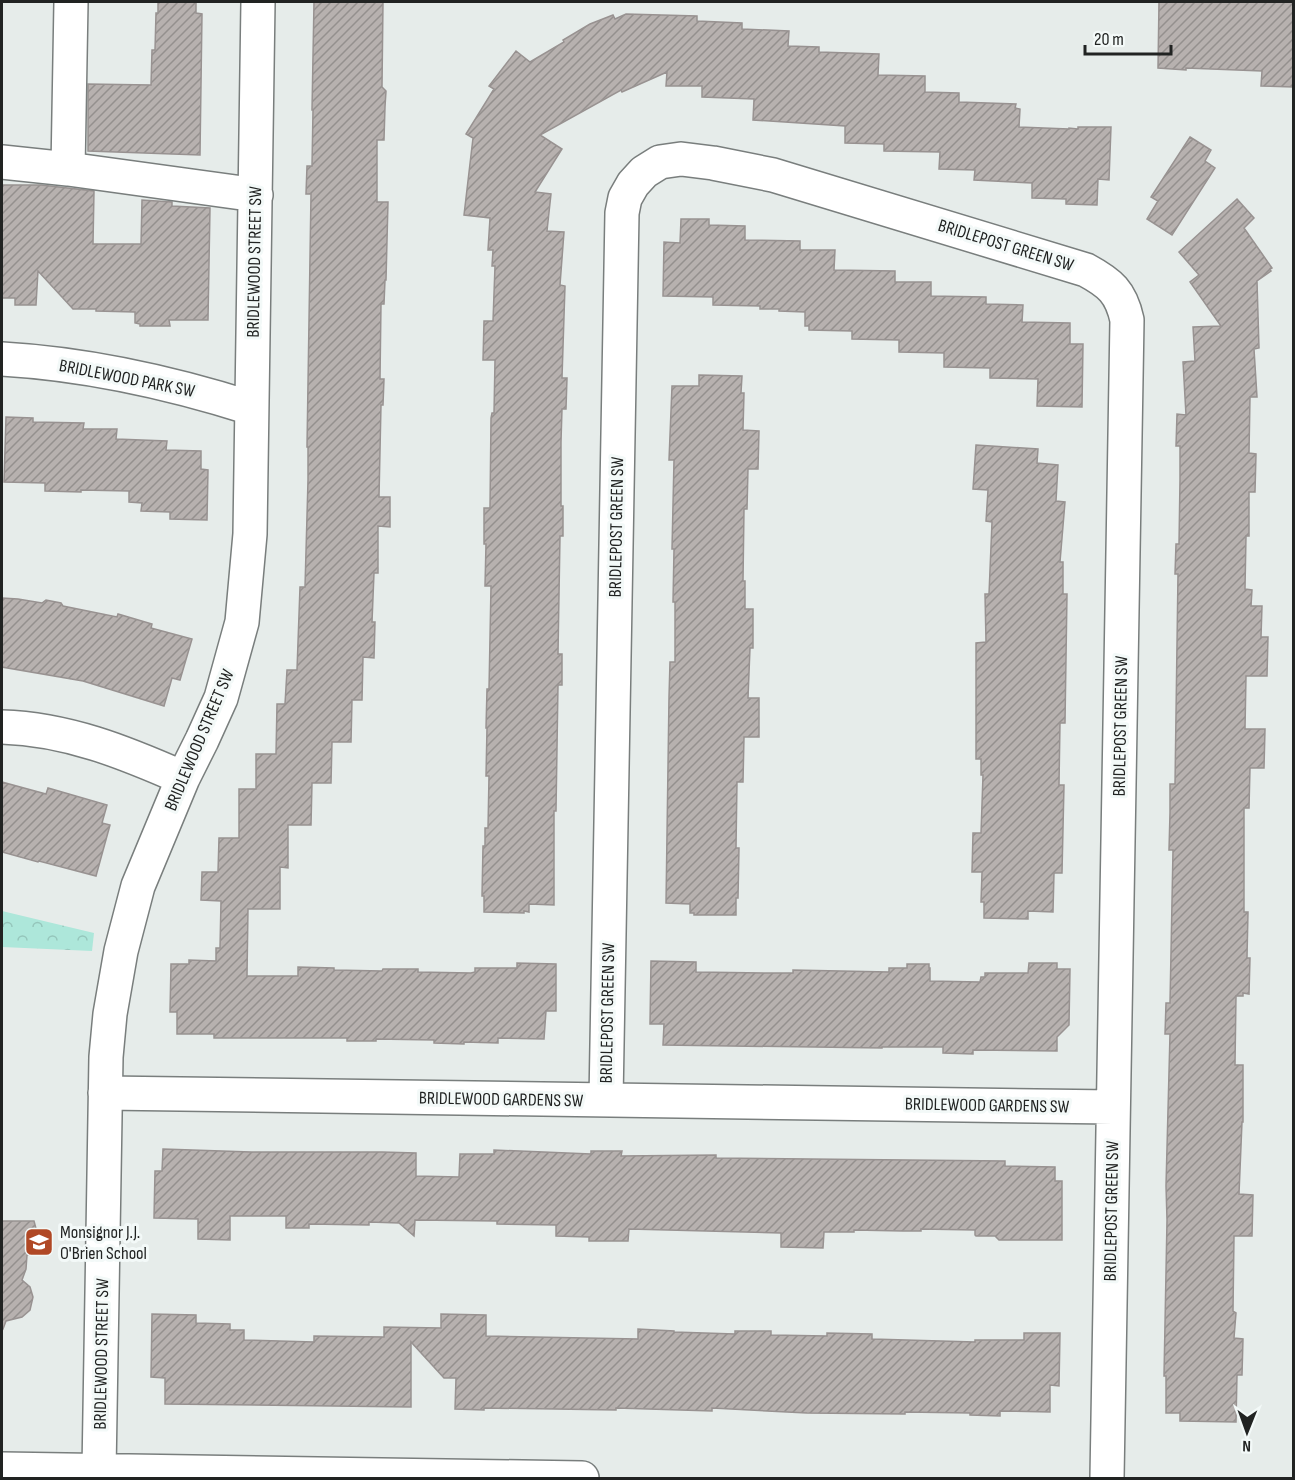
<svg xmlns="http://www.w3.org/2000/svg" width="1295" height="1480" viewBox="0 0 1295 1480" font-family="'Sofia Sans Condensed',sans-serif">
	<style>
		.forest { fill: url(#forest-crowns) }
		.building { fill: url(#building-hatch); stroke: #989291; stroke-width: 1.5 }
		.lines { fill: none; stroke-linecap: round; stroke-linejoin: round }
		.minor-casing { stroke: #797e7d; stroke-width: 36 }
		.minor { stroke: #fff; stroke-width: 33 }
		.labels { text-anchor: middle; stroke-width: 6; stroke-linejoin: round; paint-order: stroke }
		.street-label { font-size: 18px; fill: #212322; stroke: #f3f9f8 }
		.poi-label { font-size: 18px; fill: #212322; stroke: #f3f9f8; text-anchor: start }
	</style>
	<defs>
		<pattern id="forest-crowns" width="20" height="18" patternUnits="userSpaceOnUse" patternTransform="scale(1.5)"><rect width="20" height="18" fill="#ade7da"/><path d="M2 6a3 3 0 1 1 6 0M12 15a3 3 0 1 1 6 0" fill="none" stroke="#95c6bb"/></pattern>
		<pattern id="building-hatch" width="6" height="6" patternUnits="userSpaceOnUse" patternTransform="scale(1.5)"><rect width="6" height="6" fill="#b7b1af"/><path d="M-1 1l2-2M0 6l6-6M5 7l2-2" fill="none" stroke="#94908e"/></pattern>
	</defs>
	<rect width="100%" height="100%" fill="#e6ecea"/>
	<path class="forest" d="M 2,911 L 94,933 L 92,951 L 2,947 Z"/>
	<path class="building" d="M 158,2 L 196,2 L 196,13 L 202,14 L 200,155 L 88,151 L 88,84 L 151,85 L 152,50 L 155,50 L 156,13 L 158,13 Z
		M 314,2 L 383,2 L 382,87 L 386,91 L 385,107 L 384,140 L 377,140 L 377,202 L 388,202 L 386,280 L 385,280 L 384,304 L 381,304 L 380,379 L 384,379 L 383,405 L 381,405 L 379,497 L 390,497 L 390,527 L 378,526 L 378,573 L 374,573 L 372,622 L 375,622 L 374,658 L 363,657 L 362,700 L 352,700 L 351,742 L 332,742 L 331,783 L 312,783 L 311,825 L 288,825 L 288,868 L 280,867 L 280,909 L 248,909 L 247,976 L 298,976 L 298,967 L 334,968 L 334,970 L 382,971 L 383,969 L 418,969 L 418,972 L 471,973 L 475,972 L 475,968 L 517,968 L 517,963 L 556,964 L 556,1011 L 546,1011 L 544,1039 L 498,1038 L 498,1043 L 464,1042 L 464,1044 L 434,1043 L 434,1040 L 376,1039 L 376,1041 L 347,1041 L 347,1038 L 214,1038 L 214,1034 L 177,1034 L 177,1012 L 170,1012 L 171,964 L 189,964 L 189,960 L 216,961 L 216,948 L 220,948 L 221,901 L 201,900 L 202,872 L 218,872 L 219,838 L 239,838 L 239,789 L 256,789 L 256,754 L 276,754 L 277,704 L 285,704 L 287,670 L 297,670 L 300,587 L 305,587 L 308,480 L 308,447 L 307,447 L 311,194 L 306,194 L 307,166 L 312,166 L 313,110 L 312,110 Z
		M 1159,2 L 1293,2 L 1293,87 L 1261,86 L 1262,71 L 1186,68 L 1186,70 L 1158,68 Z
		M 626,14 L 697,16 L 697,21 L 742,23 L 742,29 L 789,31 L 788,46 L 819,47 L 819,52 L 879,54 L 878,75 L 925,76 L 925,92 L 959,93 L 959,102 L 1016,104 L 1015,108 L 1020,109 L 1019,127 L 1069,129 L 1069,128 L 1078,129 L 1078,127 L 1111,127 L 1109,180 L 1098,179 L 1097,205 L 1066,204 L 1066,199 L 1032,198 L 1032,183 L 974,180 L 975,170 L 939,169 L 940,152 L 884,151 L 884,144 L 845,143 L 845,126 L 753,120 L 754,99 L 702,97 L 702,86 L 666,86 L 667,72 L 622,92 L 621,90 L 540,135 L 562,149 L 535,192 L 551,194 L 547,231 L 564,232 L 560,285 L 565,286 L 562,378 L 567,378 L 566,409 L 562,409 L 561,442 L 561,506 L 563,506 L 563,536 L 560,536 L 558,654 L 562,654 L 562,685 L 558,685 L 556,811 L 554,811 L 554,905 L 529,904 L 529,912 L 524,911 L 524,913 L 484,912 L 484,896 L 482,896 L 483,846 L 485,846 L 485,828 L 488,828 L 489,776 L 486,776 L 487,728 L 486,728 L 487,689 L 489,689 L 491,586 L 485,586 L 486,544 L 484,544 L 484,508 L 490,508 L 491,418 L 492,413 L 494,413 L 495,360 L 483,360 L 484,321 L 493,321 L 495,266 L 492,266 L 493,250 L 488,250 L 490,218 L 464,215 L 473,138 L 466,134 L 494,89 L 489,86 L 516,51 L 530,62 L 564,42 L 563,40 L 590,24 L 613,15 L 615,19 Z
		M 1190,137 L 1211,150 L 1205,161 L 1215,168 L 1172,235 L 1147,219 L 1158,201 L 1151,197 Z
		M 2,185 L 41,185 L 94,191 L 93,244 L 141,244 L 142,200 L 172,202 L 172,206 L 210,208 L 208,320 L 169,320 L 170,326 L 140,326 L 140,324 L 135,323 L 135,312 L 96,311 L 96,309 L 73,309 L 38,271 L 36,305 L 15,305 L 15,298 L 2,298 Z
		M 1237,199 L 1254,218 L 1244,228 L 1272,268 L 1270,269 L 1271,271 L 1257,281 L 1259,348 L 1254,349 L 1257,397 L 1250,397 L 1249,453 L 1256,454 L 1255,492 L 1249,492 L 1249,536 L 1246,536 L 1245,589 L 1252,590 L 1251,606 L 1262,606 L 1261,637 L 1268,637 L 1267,676 L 1246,676 L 1245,729 L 1265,729 L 1264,768 L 1250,768 L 1249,808 L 1244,808 L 1244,912 L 1248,912 L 1247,958 L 1250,958 L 1249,994 L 1243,993 L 1243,996 L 1236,996 L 1235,1065 L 1243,1065 L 1243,1122 L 1242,1122 L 1239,1194 L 1253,1195 L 1252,1236 L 1234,1236 L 1233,1311 L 1236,1313 L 1234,1338 L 1243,1339 L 1242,1375 L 1237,1375 L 1236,1422 L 1180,1421 L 1180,1413 L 1166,1413 L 1166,1376 L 1164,1376 L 1167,1220 L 1166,1186 L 1170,1034 L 1165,1034 L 1166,1003 L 1170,1003 L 1173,850 L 1169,850 L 1170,813 L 1170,784 L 1175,784 L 1178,574 L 1175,574 L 1176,544 L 1179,544 L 1180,480 L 1180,446 L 1176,446 L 1177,414 L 1186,415 L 1183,362 L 1195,361 L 1193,327 L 1221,326 L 1190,282 L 1199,275 L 1179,252 Z
		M 681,219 L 709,219 L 709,225 L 745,226 L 745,240 L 800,241 L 800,250 L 835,250 L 834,270 L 895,271 L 895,282 L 931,282 L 931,296 L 986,297 L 986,304 L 1023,305 L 1022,322 L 1070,323 L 1070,344 L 1083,344 L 1082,407 L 1037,406 L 1038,379 L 990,378 L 990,368 L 944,367 L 944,353 L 899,352 L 899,340 L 852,339 L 852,331 L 809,330 L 809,326 L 805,326 L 805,312 L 779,311 L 779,309 L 760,309 L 760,306 L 713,305 L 713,297 L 663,296 L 664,242 L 680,243 Z
		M 699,375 L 742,376 L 741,393 L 744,393 L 743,430 L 759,431 L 758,469 L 748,469 L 747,509 L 744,509 L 743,581 L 745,581 L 745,609 L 753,609 L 753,648 L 750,648 L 748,698 L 759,698 L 759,737 L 744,737 L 743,782 L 737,782 L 736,848 L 739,848 L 738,898 L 736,898 L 736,915 L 694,915 L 694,913 L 690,913 L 690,904 L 666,903 L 669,697 L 670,662 L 675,662 L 675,602 L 673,602 L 674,549 L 672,549 L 674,460 L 669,460 L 672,386 L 699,386 Z
		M 6,417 L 33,418 L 33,422 L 84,423 L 83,429 L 117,429 L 116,439 L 167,441 L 166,450 L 201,451 L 201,469 L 208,470 L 207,520 L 170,519 L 170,512 L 141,511 L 142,503 L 129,502 L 129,491 L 81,490 L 81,492 L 45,491 L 45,483 L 4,482 Z
		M 976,445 L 1038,449 L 1037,463 L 1058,465 L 1056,501 L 1065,502 L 1060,562 L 1063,562 L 1063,594 L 1067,594 L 1065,723 L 1060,723 L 1059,785 L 1064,785 L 1062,873 L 1054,873 L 1053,912 L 1028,911 L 1028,919 L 984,918 L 984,902 L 981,902 L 982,872 L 972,872 L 973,833 L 981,833 L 983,775 L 981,775 L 981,759 L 976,759 L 976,643 L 986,642 L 985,594 L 989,594 L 992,522 L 986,521 L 988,490 L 973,489 Z
		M 2,598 L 18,599 L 42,603 L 46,600 L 61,603 L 63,606 L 117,617 L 118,614 L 152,624 L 151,628 L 192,639 L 180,680 L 172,678 L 164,706 L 83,681 L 2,667 Z
		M 2,782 L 46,794 L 48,788 L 107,805 L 102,823 L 110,825 L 96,876 L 39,861 L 38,862 L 2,852 Z
		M 651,961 L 696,962 L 696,972 L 769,973 L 793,973 L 793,970 L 889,972 L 889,968 L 907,968 L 907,964 L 929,964 L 929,968 L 930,968 L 930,981 L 980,982 L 981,977 L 985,977 L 985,973 L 1028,973 L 1029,963 L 1057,963 L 1057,969 L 1070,969 L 1069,1025 L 1057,1037 L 1057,1051 L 973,1050 L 973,1054 L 943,1053 L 943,1047 L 882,1047 L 882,1048 L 663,1045 L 664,1024 L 650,1024 Z
		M 163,1149 L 251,1152 L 382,1152 L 416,1153 L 416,1176 L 459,1177 L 460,1154 L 494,1154 L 494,1150 L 591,1154 L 591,1151 L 622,1151 L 621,1156 L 716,1155 L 716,1158 L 1005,1161 L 1005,1166 L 1055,1167 L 1055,1181 L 1062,1181 L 1062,1240 L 999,1240 L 995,1236 L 976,1236 L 975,1235 L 975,1230 L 921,1229 L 921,1231 L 903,1231 L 854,1230 L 854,1232 L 824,1232 L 823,1248 L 781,1247 L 781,1233 L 629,1229 L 628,1241 L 589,1241 L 589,1237 L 556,1236 L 556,1225 L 497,1224 L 497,1221 L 415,1220 L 414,1236 L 399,1223 L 369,1222 L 369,1225 L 309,1224 L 309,1228 L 286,1228 L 286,1216 L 230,1216 L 230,1240 L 198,1239 L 198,1219 L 154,1218 L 155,1171 L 162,1171 Z
		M 2,1221 L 34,1221 L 42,1251 L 27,1255 L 26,1269 L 22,1280 L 30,1287 L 33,1297 L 30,1310 L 22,1317 L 6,1321 L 3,1329 L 2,1328 Z
		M 152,1314 L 196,1315 L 196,1323 L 230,1324 L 230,1330 L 244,1330 L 244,1340 L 314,1342 L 314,1336 L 384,1337 L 384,1327 L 441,1328 L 441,1314 L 486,1315 L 486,1336 L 638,1339 L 638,1329 L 674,1331 L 674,1332 L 735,1334 L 735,1331 L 771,1331 L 771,1335 L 827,1336 L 827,1333 L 872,1334 L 872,1339 L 975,1342 L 975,1340 L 1024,1340 L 1024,1333 L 1060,1333 L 1059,1386 L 1050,1385 L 1050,1412 L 1000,1411 L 1000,1416 L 970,1415 L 970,1413 L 905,1412 L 905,1414 L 807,1413 L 712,1408 L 712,1411 L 616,1408 L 616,1410 L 484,1408 L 484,1410 L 455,1409 L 456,1378 L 444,1378 L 411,1342 L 411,1407 L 165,1404 L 165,1378 L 151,1377 Z"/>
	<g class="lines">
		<g class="minor-casing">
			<path id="minor" d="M 2,162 L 68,169 L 256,195
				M 68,169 L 71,2
				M 2,359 C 88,364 169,382 251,408
				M 2,727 C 67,729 124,752 183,778
				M 105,1093 L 1113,1107
				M 606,1100 L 622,213 L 625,198 L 633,184 L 644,172 L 660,162 L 681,159 L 713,163 L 773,175 L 1086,270 C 1110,283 1121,292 1127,320 L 1107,1478
				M 2,1469 L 582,1478
				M 99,1471 L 106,1057 L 110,1014 L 121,951 L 138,886 L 183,778 L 202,740 L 221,698 L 242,622 L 250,534 L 258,2"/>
		</g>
		<use href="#minor" class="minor"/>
	</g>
	<defs>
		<g id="school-square" transform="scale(1.5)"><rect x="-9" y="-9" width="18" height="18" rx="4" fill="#b04825" stroke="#f3f9f8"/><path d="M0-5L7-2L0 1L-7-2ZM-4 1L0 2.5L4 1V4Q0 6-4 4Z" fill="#fff"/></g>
	</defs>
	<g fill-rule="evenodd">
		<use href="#school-square" x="39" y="1242"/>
	</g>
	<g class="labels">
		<g class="street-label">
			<text transform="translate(1006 245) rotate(17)" y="6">BRIDLEPOST GREEN SW</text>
			<text transform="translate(254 262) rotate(-89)" y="6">BRIDLEWOOD STREET SW</text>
			<text transform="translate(127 378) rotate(11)" y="6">BRIDLEWOOD PARK SW</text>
			<text transform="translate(616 527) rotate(-89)" y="6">BRIDLEPOST GREEN SW</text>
			<text transform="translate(1120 726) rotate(-89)" y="6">BRIDLEPOST GREEN SW</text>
			<text transform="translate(199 740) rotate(-67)" y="6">BRIDLEWOOD STREET SW</text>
			<text transform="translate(607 1013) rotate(-89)" y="6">BRIDLEPOST GREEN SW</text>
			<text transform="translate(501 1099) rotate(1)" y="6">BRIDLEWOOD GARDENS SW</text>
			<text transform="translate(987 1105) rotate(1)" y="6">BRIDLEWOOD GARDENS SW</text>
			<text transform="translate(1111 1211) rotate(-89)" y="6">BRIDLEPOST GREEN SW</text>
			<text transform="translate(101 1354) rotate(-89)" y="6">BRIDLEWOOD STREET SW</text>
		</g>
		<g class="poi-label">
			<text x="60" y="1238">Monsignor J.J.<tspan x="60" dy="21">O'Brien School</tspan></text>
		</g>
	</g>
	<rect width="1295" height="1480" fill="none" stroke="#212322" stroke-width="6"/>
	<g transform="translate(1247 1432) rotate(181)" stroke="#f3f9f8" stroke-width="4.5" paint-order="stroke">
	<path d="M0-4.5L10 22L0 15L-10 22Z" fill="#212322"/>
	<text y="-9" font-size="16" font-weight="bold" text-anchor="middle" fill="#212322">N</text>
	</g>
	<path d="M1085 45v9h86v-9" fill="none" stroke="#212322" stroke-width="3"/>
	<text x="1094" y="45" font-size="18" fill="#212322" stroke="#f3f9f8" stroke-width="4.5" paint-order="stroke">20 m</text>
</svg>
